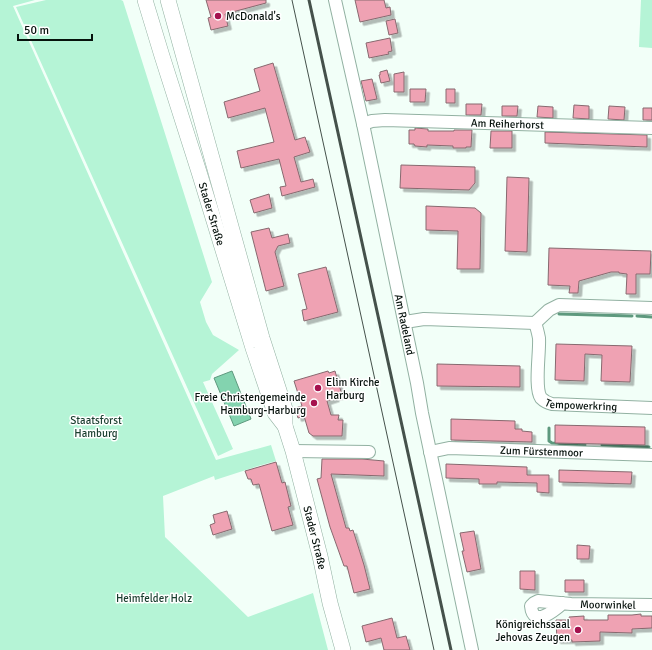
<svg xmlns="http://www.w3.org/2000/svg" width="652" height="650" viewBox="0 0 652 650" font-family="Signika,sans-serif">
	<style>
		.green { fill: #b5f4d6 }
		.water { fill: #83d3af; stroke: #5e997e }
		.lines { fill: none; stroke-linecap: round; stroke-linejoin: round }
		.stream { stroke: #5e997e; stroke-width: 3 }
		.building { fill: #efa2b3; stroke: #87696f; filter: url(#shadow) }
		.minor-casing { stroke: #92b1a2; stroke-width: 14 }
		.major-casing { stroke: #92b1a2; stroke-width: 16 }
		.minor { stroke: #fff; stroke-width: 12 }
		.major { stroke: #fff; stroke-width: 15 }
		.tram { stroke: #45514b; stroke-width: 1 }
		.rail { stroke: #45514b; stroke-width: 3 }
		.poi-dot { fill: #a5114e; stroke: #fff; stroke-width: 1.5 }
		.labels { text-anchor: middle; stroke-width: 3; stroke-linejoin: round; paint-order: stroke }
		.poi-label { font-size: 11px; fill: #07120d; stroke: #fff; text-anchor: start }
		.street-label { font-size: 11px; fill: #07120d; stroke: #fff }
		.park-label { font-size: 11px; fill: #1a3e2f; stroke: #fff }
	</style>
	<defs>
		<filter id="shadow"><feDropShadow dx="3.5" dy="3.5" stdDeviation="0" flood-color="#0004"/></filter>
	</defs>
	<rect width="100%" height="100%" fill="#f2fff8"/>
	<path class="green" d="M 0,0 L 35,0 L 13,6 L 216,460 L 271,445 L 276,461 L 258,466 L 215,480 L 214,476 L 163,496 L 165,537 L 248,617 L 313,593 L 328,650 L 0,650 Z
		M 46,0 L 121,0 L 123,1 L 212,282 L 200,302 L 206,322 L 213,335 L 239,350 L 212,374 L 210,380 L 203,382 L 233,449 L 218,456 L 16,7 Z
		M 641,0 L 652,0 L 652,48 L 639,47 Z"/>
	<path class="water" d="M 232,371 L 251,419 L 234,426 L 214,378 Z"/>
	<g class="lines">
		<path class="stream" d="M 559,314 L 632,316
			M 637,316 L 652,317
			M 549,428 L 549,441 L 552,443 L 585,445
			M 602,445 L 649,447"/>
	</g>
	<path class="building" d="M 206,0 L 266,0 L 266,3 L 225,14 L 228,26 L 211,30 L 208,18 L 211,17 Z
		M 355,0 L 384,0 L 386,8 L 390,7 L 391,15 L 360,22 Z
		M 395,19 L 398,33 L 389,35 L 386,21 Z
		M 390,38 L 392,51 L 388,52 L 389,54 L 369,58 L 366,43 Z
		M 273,63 L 295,140 L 305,137 L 310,152 L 294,157 L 301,182 L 313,179 L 315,187 L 282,196 L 280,187 L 286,186 L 279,159 L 241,168 L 237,151 L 274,142 L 265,108 L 228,118 L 224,102 L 260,91 L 254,69 Z
		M 387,70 L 390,81 L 381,83 L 379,75 L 380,75 L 380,72 Z
		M 404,72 L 404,92 L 394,92 L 394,74 Z
		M 372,79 L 377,99 L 366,101 L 361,81 Z
		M 410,89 L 426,89 L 425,102 L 410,102 Z
		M 446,89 L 455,89 L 455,103 L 446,103 Z
		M 466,104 L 482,104 L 481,115 L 466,115 Z
		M 574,105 L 589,106 L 589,119 L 573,118 Z
		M 502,106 L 518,106 L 517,116 L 502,116 Z
		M 538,106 L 553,107 L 553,118 L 537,117 Z
		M 609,106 L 625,107 L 624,120 L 608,119 Z
		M 643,108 L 652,108 L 652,120 L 643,120 Z
		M 415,128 L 428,129 L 428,131 L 454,131 L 454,130 L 472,130 L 471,147 L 466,147 L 466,148 L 453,148 L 453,146 L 427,145 L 427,147 L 415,146 L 414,144 L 409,144 L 409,130 L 415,130 Z
		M 491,131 L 512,131 L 512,148 L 490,148 Z
		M 545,132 L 647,135 L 647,147 L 545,143 Z
		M 401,165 L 475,167 L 475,183 L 469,190 L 400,188 Z
		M 507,177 L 529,178 L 527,252 L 505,251 Z
		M 269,194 L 272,208 L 254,213 L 250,200 Z
		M 426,206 L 475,208 L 481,213 L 480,269 L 457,269 L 458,231 L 426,230 Z
		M 269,228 L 272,238 L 288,234 L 290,243 L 278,246 L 275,252 L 284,286 L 266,291 L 251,232 Z
		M 549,248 L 651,251 L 650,274 L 636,274 L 636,294 L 626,294 L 627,274 L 619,273 L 619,272 L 611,272 L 579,281 L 578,293 L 569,293 L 570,286 L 548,285 Z
		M 326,267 L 338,312 L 304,321 L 302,310 L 307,309 L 298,274 Z
		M 556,344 L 632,346 L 630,382 L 601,381 L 602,355 L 585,354 L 584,381 L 555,380 Z
		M 437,364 L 520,366 L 520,387 L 437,386 Z
		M 328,371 L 329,373 L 335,371 L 342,395 L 335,397 L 336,398 L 327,401 L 331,415 L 339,415 L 338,420 L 343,420 L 342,436 L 313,436 L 309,433 L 304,416 L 298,418 L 295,408 L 302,406 L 294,381 Z
		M 451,419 L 515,421 L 515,429 L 522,429 L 522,431 L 532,432 L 532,442 L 451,440 Z
		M 555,425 L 645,427 L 645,445 L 555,443 Z
		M 322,459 L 362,459 L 384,461 L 384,476 L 331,474 L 346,528 L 349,528 L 350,531 L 353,530 L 364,565 L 370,589 L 354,593 L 347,566 L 344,566 L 330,527 L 317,479 L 321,478 Z
		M 276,462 L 282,483 L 285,482 L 291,506 L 288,507 L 293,525 L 272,531 L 259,484 L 253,485 L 251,479 L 248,479 L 245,471 Z
		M 446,464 L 527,467 L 527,475 L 549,475 L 549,493 L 537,492 L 537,483 L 497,482 L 497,484 L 479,484 L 479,479 L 446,478 Z
		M 559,470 L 632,472 L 631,484 L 559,482 Z
		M 227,511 L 232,529 L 213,535 L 210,525 L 215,523 L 213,515 Z
		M 474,531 L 481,569 L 467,572 L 462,551 L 464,551 L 460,533 Z
		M 577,545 L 590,546 L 589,559 L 577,559 Z
		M 520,571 L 535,571 L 535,590 L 520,589 Z
		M 565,580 L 584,580 L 584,592 L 565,592 Z
		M 641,614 L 641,616 L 652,616 L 652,628 L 632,629 L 632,633 L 600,632 L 600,641 L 572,642 L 572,640 L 557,640 L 556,620 L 569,620 L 569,617 L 584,616 L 584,620 L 608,620 L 608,615 L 632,615 Z
		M 392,618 L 397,638 L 406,636 L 410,650 L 384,650 L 381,638 L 366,642 L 362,626 Z"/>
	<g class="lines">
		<g class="minor-casing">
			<g id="minor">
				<path id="s1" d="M 335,0 L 363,124 L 417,383 L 422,413 L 472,650"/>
				<path id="s2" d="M 363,124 L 372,121 L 385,120 L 652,128"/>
				<path d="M 405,322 L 424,319 L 535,323 L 549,310 L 559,305 L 652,308"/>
				<path id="s3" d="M 535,323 C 537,328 538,333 539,338 C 540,352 534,388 541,398 C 544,401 548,403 552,404 L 652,408"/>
				<path d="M 293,451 L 369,452"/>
				<path id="s4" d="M 430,452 L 449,448 L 652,455"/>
				<path id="s5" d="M 563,603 C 555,610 533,629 531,606 L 534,603 L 538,601 L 571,604 L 652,605"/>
			</g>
		</g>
		<g class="major-casing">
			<g id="major">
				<path id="s6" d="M 145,0 L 162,56 L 199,172 L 253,348 L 275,413 L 285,426 L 293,451 L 320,556 L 330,603 L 343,650"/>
				<path d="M 168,0 L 262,338 L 285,409 L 285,426"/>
			</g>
		</g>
		<use href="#minor" class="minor"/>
		<use href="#major" class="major"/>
		<path class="tram" d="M 292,0 L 434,650"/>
		<path class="rail" d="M 309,0 L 451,650"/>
	</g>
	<g class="poi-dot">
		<circle cx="218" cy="16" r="4"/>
		<circle cx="318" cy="388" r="4"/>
		<circle cx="314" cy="403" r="4"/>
		<circle cx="578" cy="630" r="4"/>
	</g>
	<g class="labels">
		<g class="poi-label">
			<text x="226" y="20">McDonald's</text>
			<text x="326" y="386">Elim Kirche<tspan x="326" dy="13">Harburg</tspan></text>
			<text x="306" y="401" text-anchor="end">Freie Christengemeinde<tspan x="306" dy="13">Hamburg-Harburg</tspan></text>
			<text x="570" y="628" text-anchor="end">Königreichssaal<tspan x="570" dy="13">Jehovas Zeugen</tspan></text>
		</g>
		<g class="street-label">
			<text dy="4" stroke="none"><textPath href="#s2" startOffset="145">Am Reiherhorst</textPath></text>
			<text dy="4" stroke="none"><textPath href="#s6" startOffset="224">Stader Straße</textPath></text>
			<text dy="4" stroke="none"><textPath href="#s1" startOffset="332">Am Radeland</textPath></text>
			<text dy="4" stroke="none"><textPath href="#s3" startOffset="118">Tempowerkring</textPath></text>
			<text dy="4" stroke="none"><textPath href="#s4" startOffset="112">Zum Fürstenmoor</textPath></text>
			<text dy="4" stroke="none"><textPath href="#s6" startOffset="565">Stader Straße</textPath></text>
			<text dy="4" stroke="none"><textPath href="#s5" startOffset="122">Moorwinkel</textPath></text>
		</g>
		<g class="park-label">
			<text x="96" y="424">Staatsforst<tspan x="96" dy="13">Hamburg</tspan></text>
			<text x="154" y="602">Heimfelder Holz</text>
		</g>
	</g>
	<path d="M18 34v6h74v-6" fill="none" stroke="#07120d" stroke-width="2"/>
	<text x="24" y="34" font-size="12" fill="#07120d" stroke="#ffffff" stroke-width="3" paint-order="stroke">50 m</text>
</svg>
